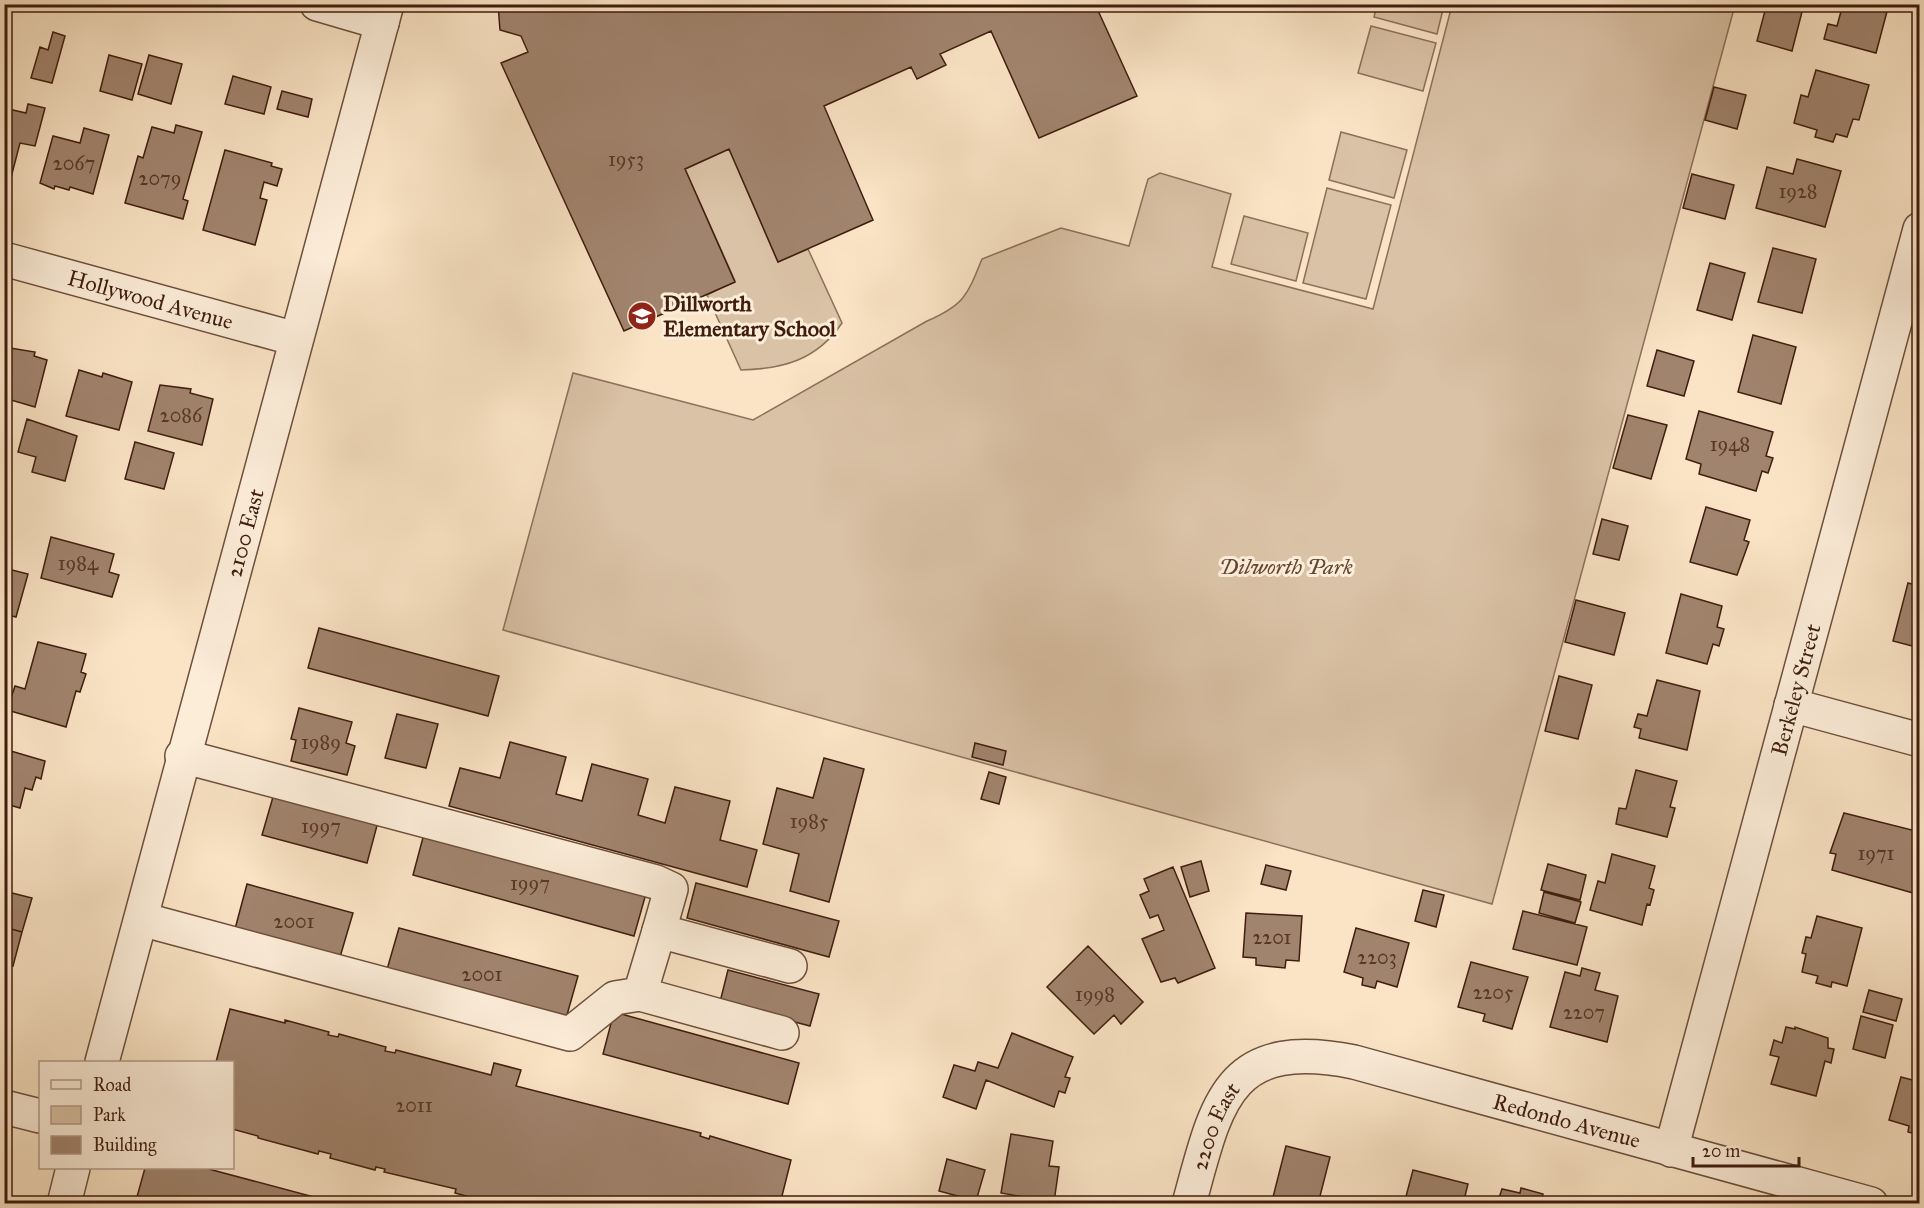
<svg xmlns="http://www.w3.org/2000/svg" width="1924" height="1208" viewBox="0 0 1924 1208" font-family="'IM FELL Great Primer',serif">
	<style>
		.green { fill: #dac2a6; stroke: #8d705a; stroke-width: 1.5 }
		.building { fill: #a1846e; stroke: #401d0f; stroke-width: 1.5 }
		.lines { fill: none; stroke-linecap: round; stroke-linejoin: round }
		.minor-casing { stroke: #6e4f3c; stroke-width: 36 }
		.minor { stroke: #fcedd9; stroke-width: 33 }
		.labels { text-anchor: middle; stroke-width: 6; stroke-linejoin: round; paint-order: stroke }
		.number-label { font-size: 20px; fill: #583727 }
		.street-label { font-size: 22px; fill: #401d0f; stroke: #fcedd9 }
		.poi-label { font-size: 22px; font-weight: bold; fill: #401d0f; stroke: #fcedd9; text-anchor: start }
		.park-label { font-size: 22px; font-style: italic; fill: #664635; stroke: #fcedd9 }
	</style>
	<rect width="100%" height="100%" fill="#fae4c5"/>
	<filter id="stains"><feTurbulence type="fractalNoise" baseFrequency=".00333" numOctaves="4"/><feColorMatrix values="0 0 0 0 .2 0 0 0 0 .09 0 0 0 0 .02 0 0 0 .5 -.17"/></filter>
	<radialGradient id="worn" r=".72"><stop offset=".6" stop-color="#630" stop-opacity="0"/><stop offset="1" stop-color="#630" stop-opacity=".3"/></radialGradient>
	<path class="green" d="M 1377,5 L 1377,4 L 1444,5 L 1437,34 L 1374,17 Z
		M 1452,5 L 1735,5 L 1492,904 L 503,630 L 573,373 L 753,420 L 927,321 C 964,305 967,296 982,259 L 1061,228 L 1129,246 L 1148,179 L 1160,173 L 1231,194 L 1212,267 L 1373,309 Z
		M 1371,26 L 1436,43 L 1423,91 L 1358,73 Z
		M 1341,132 L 1407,150 L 1394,198 L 1329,180 Z
		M 729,149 L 778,262 L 808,249 L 842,323 C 817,360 783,369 741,370 L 707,295 L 735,281 L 685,169 Z
		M 1327,188 L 1391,205 L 1366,299 L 1303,283 Z
		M 1244,216 L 1308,233 L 1296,281 L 1231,264 Z"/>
	<path class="building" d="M 498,4 L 1095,4 L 1137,96 L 1039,138 L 991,31 L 940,54 L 946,65 L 917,79 L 911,67 L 824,106 L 873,220 L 778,262 L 729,149 L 685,169 L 735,282 L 624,331 L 501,63 L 528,52 L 521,36 L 500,30 Z
		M 1756,4 L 1804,4 L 1792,51 L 1757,41 L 1766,7 Z
		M 1843,4 L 1889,4 L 1876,53 L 1824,39 L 1828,24 L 1837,26 Z
		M 53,32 L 65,36 L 52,83 L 31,78 L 40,47 L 48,50 Z
		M 109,55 L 142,64 L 132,100 L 100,91 Z
		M 149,55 L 182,64 L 171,104 L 138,94 Z
		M 1816,70 L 1869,85 L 1859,120 L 1853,119 L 1847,137 L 1836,134 L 1833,142 L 1815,137 L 1817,130 L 1794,123 L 1801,95 L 1808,97 Z
		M 233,76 L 271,87 L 264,114 L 225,104 Z
		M 1714,87 L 1746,95 L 1737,129 L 1705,120 Z
		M 282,91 L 312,99 L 308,117 L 277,109 Z
		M 28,104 L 45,108 L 35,146 L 20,143 L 8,189 L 4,188 L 4,108 L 26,113 Z
		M 176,125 L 202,132 L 183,199 L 188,201 L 183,219 L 125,203 L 138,156 L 143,158 L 152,127 L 174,133 Z
		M 84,128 L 109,135 L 93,194 L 70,187 L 69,190 L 55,186 L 54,189 L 40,183 L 53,136 L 80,143 Z
		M 225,150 L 272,163 L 271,166 L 282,169 L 277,186 L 264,182 L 260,198 L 267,200 L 255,245 L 203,230 Z
		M 1797,159 L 1841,171 L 1825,227 L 1756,208 L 1767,167 L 1793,174 Z
		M 1692,174 L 1734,185 L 1725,219 L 1683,208 Z
		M 1773,248 L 1816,259 L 1802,313 L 1758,302 Z
		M 1710,263 L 1745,273 L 1732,320 L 1697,310 Z
		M 1753,335 L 1796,347 L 1781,404 L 1738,392 Z
		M 4,347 L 35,352 L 34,356 L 47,360 L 35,407 L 4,398 Z
		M 1657,350 L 1694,361 L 1684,396 L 1647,386 Z
		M 79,370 L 102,377 L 103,373 L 132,382 L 119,430 L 66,416 Z
		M 160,385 L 191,389 L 190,393 L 213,399 L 202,445 L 148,431 Z
		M 1699,411 L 1773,432 L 1766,456 L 1773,458 L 1768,473 L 1762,471 L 1756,491 L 1699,474 L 1701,464 L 1686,459 Z
		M 1628,415 L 1667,425 L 1651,479 L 1613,468 Z
		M 27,419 L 77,436 L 65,481 L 32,472 L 36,457 L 18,452 Z
		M 135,442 L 174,453 L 164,489 L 125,479 Z
		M 1706,507 L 1750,520 L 1744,540 L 1749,542 L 1737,575 L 1690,562 Z
		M 1602,519 L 1628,526 L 1619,560 L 1593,554 Z
		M 51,537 L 114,554 L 109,572 L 119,575 L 112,597 L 41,578 Z
		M 4,568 L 28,574 L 16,617 L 4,614 Z
		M 1908,583 L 1920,586 L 1920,648 L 1893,641 Z
		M 1681,594 L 1722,606 L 1717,627 L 1724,629 L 1719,646 L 1713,644 L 1707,664 L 1666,653 Z
		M 1576,600 L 1625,613 L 1614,655 L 1565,642 Z
		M 319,628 L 499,676 L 488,716 L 308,668 Z
		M 38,642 L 86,654 L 81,672 L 86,674 L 80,692 L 76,691 L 66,727 L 7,710 L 15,686 L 25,689 Z
		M 1559,676 L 1592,685 L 1578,739 L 1545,731 Z
		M 1657,680 L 1700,691 L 1687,750 L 1639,738 L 1641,729 L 1634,727 L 1638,714 L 1647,716 Z
		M 299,708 L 352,722 L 346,743 L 355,746 L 347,775 L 291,761 L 296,740 L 291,739 Z
		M 397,714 L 438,724 L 426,768 L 385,758 Z
		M 510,742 L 566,757 L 556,794 L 582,801 L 592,764 L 648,779 L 638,815 L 665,823 L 675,787 L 730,801 L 720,840 L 757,850 L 747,887 L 449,806 L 460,768 L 500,778 Z
		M 975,743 L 1006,751 L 1003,765 L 972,757 Z
		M 4,749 L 45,761 L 41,779 L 36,777 L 32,790 L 25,788 L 20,808 L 6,804 L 4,809 Z
		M 824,758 L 864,769 L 829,902 L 790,891 L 799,854 L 763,844 L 777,788 L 813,798 Z
		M 1636,770 L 1677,781 L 1670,807 L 1675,808 L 1667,837 L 1616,824 L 1619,808 L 1626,809 Z
		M 989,772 L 1006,777 L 999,804 L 981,799 Z
		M 275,790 L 379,818 L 367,863 L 262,835 Z
		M 1844,813 L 1920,832 L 1920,895 L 1832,870 L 1836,854 L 1830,853 Z
		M 425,830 L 647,890 L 634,936 L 413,875 Z
		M 1612,854 L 1655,866 L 1649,888 L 1654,890 L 1650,905 L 1647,904 L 1642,925 L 1590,910 L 1598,881 L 1605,883 Z
		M 1201,861 L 1209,891 L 1190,897 L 1181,867 Z
		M 1548,864 L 1586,875 L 1580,900 L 1541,890 Z
		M 1266,865 L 1291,871 L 1286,890 L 1261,884 Z
		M 1173,867 L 1215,968 L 1178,983 L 1175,978 L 1161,982 L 1142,939 L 1164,930 L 1158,915 L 1150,918 L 1140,895 L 1149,891 L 1144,879 Z
		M 696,883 L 839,921 L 829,957 L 687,918 Z
		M 247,884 L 353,913 L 340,957 L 235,929 Z
		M 1423,890 L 1444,895 L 1436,927 L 1415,921 Z
		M 4,891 L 32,898 L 22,932 L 4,927 Z
		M 1544,892 L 1581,902 L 1575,923 L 1539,913 Z
		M 1523,911 L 1587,927 L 1577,965 L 1513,949 Z
		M 1246,913 L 1302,916 L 1299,961 L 1286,960 L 1285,968 L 1256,965 L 1256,958 L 1243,957 Z
		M 1817,916 L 1862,928 L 1847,986 L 1832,982 L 1831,987 L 1816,983 L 1818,976 L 1802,972 L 1806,954 L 1802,953 L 1806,937 L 1811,938 Z
		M 4,927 L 22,932 L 13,966 L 4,963 Z
		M 399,928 L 578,976 L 565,1022 L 386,973 Z
		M 1356,928 L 1409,943 L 1397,987 L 1377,981 L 1375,988 L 1362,985 L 1363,978 L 1344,972 Z
		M 1088,946 L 1143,1002 L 1121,1024 L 1114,1015 L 1094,1034 L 1047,987 Z
		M 1471,962 L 1528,977 L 1512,1029 L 1483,1021 L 1485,1014 L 1458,1007 Z
		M 1582,968 L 1600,973 L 1595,990 L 1618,996 L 1607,1042 L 1550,1027 L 1565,972 L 1580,976 Z
		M 728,970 L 819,994 L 810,1026 L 720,1002 Z
		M 1869,990 L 1902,999 L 1896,1021 L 1863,1012 Z
		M 230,1009 L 285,1023 L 285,1020 L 329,1032 L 328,1035 L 338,1037 L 339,1034 L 386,1047 L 385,1051 L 395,1053 L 396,1050 L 491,1075 L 494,1063 L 521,1070 L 516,1086 L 701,1133 L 700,1136 L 709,1139 L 710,1136 L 791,1160 L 780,1204 L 512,1204 L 502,1200 L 501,1204 L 495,1204 L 455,1193 L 456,1189 L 384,1172 L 385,1169 L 376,1167 L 375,1170 L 330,1158 L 331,1154 L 319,1151 L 318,1154 L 258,1138 L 258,1136 L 232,1129 L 232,1062 L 216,1062 Z
		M 614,1012 L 799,1063 L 788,1104 L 603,1054 Z
		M 1861,1016 L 1893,1025 L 1885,1058 L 1853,1049 Z
		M 1786,1027 L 1795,1029 L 1795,1027 L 1828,1038 L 1828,1048 L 1834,1049 L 1831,1063 L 1825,1061 L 1816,1096 L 1771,1084 L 1779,1057 L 1770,1055 L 1774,1040 L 1782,1043 Z
		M 1012,1033 L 1073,1057 L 1065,1077 L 1070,1078 L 1065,1093 L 1059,1091 L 1054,1107 L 986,1080 L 976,1109 L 943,1097 L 954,1065 L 975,1071 L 978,1062 L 998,1068 Z
		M 1901,1077 L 1920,1082 L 1920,1135 L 1908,1132 L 1909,1126 L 1889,1120 Z
		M 1011,1134 L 1053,1141 L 1049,1166 L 1059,1167 L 1054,1202 L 1001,1193 Z
		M 1286,1146 L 1330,1157 L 1318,1204 L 1272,1201 Z
		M 947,1159 L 985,1170 L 976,1201 L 939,1191 Z
		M 145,1168 L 205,1168 L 340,1204 L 135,1204 Z
		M 1413,1170 L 1468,1184 L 1463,1204 L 1404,1204 Z
		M 1521,1188 L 1543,1194 L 1542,1199 L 1558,1204 L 1497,1204 L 1502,1189 L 1520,1193 Z"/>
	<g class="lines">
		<g class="minor-casing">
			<g id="minor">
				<path d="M 317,4 L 382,23"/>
				<path id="s1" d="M 4,259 L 296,339"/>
				<path d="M 1791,705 L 1920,740"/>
				<path d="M 182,756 L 656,882 L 671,889 L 659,931"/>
				<path d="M 141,919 L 570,1034 L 615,998 L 640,994 L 659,931 L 790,966"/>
				<path d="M 640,994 L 782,1033"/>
				<path id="s2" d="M 102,1062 L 387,4"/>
				<path d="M 4,1107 L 40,1116"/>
				<path id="s3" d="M 1671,1150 L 1920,229"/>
				<path d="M 64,1204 L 73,1168"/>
				<path id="s4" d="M 1189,1204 C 1217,1101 1227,1037 1354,1062 L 1871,1204"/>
			</g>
		</g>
		<use href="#minor" class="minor"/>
	</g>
	<defs>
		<g id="school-disc" transform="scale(1.5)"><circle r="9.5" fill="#8f2418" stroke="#fcedd9"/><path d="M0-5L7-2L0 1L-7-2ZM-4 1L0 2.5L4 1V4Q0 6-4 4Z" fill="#fff"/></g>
	</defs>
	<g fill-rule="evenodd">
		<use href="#school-disc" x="642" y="316"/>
	</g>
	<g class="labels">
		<g class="number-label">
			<text x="626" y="166">1953</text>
			<text x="74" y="170">2067</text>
			<text x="160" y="185">2079</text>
			<text x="1798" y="198">1928</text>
			<text x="181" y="422">2086</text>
			<text x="1730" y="451">1948</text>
			<text x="78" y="570">1984</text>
			<text x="321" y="749">1989</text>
			<text x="809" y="828">1985</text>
			<text x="321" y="833">1997</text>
			<text x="1876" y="860">1971</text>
			<text x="530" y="890">1997</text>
			<text x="294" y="928">2001</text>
			<text x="1272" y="944">2201</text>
			<text x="1377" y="964">2203</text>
			<text x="482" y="981">2001</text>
			<text x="1493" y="999">2205</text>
			<text x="1095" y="1001">1998</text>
			<text x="1584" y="1019">2207</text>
			<text x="414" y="1112">2011</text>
		</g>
		<g class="street-label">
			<text dy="8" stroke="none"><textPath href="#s1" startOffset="152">Hollywood Avenue</textPath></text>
			<text dy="8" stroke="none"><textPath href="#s2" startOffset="548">2100 East</textPath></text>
			<text dy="8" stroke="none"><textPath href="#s3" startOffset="477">Berkeley Street</textPath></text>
			<text dy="8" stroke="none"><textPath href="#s4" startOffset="477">Redondo Avenue</textPath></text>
			<text dy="8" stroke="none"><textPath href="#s4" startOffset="82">2200 East</textPath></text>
		</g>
		<g class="poi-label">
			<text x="663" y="311">Dillworth<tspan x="663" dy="25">Elementary School</tspan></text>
		</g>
		<g class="park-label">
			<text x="1286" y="574">Dilworth Park</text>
		</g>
	</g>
	<rect width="1924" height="1208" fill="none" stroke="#fae4c5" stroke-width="24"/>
	<rect x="6" y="6" width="1912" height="1196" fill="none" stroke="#401d0f" stroke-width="3"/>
	<rect x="12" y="12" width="1900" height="1184" fill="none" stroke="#401d0f" stroke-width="1.5"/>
	<rect x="39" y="1061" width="195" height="108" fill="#fcedd9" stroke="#b19a88" stroke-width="1.5"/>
	<rect x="51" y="1080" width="30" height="9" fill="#fcedd9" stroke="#b19a88" stroke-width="1.5"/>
	<text x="93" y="1091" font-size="18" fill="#401d0f">Road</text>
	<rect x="51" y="1106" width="30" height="18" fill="#dac2a6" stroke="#b19a88" stroke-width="1.5"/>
	<text x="93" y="1121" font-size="18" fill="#401d0f">Park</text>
	<rect x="51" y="1136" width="30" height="18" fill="#a1846e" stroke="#b19a88" stroke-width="1.5"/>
	<text x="93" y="1151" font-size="18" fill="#401d0f">Building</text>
	<path d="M1693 1157v9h106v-9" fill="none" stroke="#401d0f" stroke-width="3"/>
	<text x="1702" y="1157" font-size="18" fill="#401d0f" stroke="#fcedd9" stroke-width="4.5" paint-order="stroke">20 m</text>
	<rect width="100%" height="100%" filter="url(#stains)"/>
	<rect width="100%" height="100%" fill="url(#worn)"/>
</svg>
